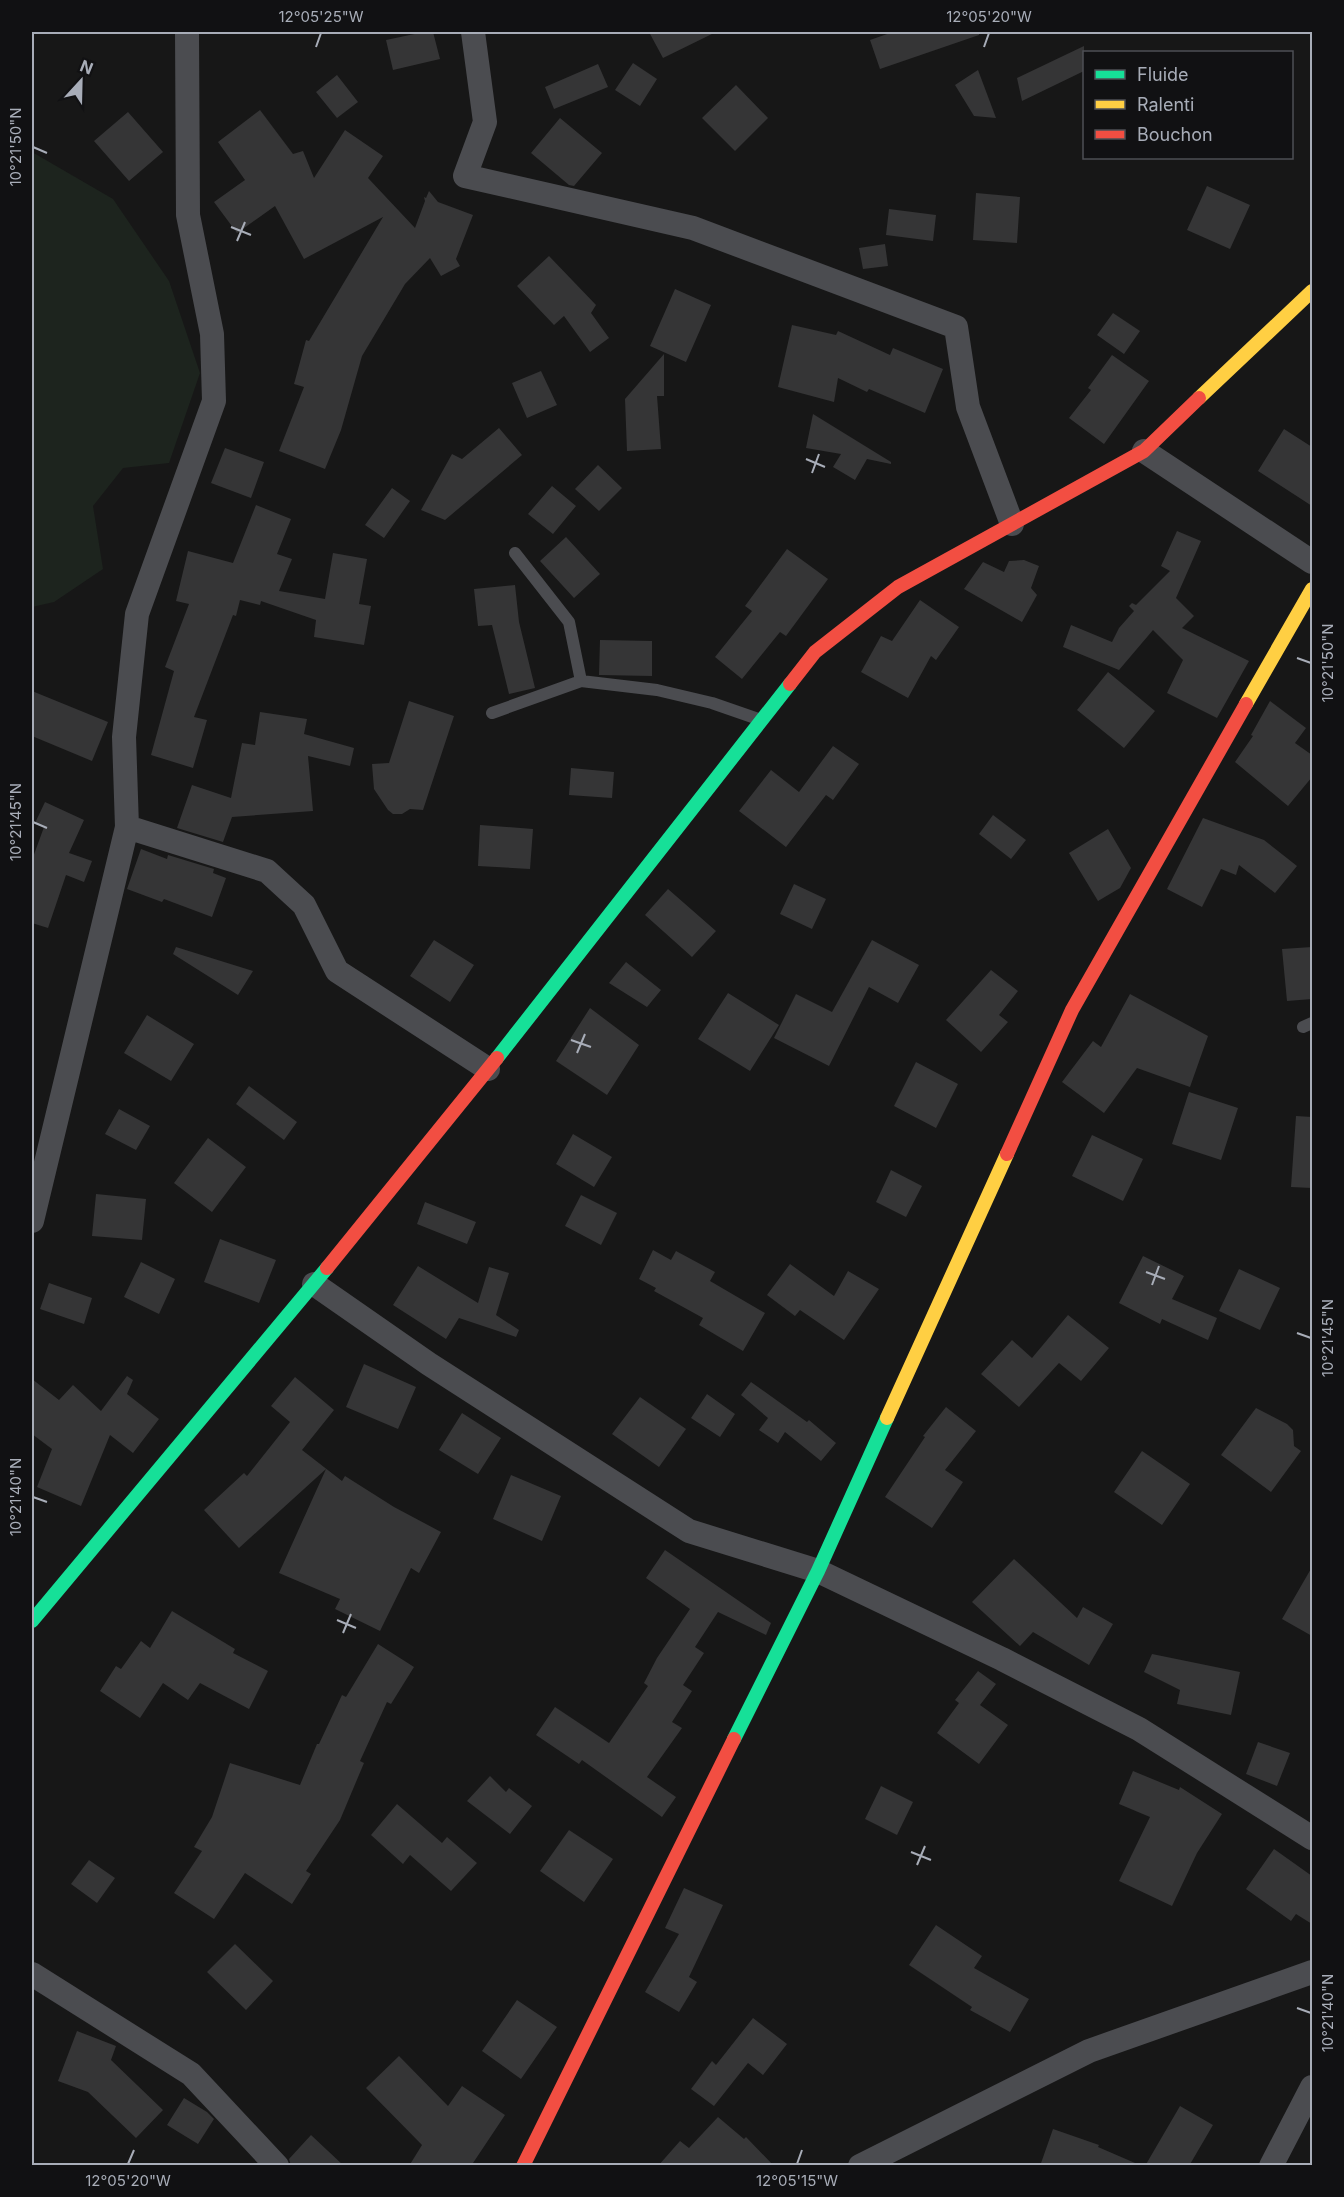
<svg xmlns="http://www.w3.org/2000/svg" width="1344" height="2197" viewBox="0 0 1344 2197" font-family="Inter,sans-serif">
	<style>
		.green { fill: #1d241e }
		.building { fill: #353536 }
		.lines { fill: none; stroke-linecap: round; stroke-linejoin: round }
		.lane { stroke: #4b4c50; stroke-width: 12 }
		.street { stroke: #4b4c50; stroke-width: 24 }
		.fast { stroke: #16e098; stroke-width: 14 }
		.slow { stroke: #ffcf43; stroke-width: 14 }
		.jam { stroke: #f24e42; stroke-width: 14 }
		.ticks { fill: none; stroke: #a8adb8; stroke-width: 2 }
		.neatline { fill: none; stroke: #a8adb8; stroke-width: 2 }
		.ticks-label { font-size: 15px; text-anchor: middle; fill: #a8adb8 }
	</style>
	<rect width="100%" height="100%" fill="#171717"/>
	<path class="green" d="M 32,152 L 113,199 L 169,281 L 200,373 L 169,463 L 123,468 L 93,506 L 103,569 L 54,602 L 32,607 Z"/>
	<path class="building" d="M 424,32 L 433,32 L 440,59 L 393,70 L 386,40 Z
		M 649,32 L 716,32 L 663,58 Z
		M 893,32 L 979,32 L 979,35 L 880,69 L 870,40 Z
		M 1084,46 L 1084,71 L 1022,101 L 1017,78 Z
		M 633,63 L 657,79 L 640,106 L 615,90 Z
		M 598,64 L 608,87 L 554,109 L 545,87 Z
		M 978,70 L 996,118 L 974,116 L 955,85 Z
		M 337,75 L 358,102 L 337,118 L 316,92 Z
		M 736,85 L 768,118 L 735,151 L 702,118 Z
		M 260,110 L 293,154 L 303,151 L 314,178 L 345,130 L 383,156 L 368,178 L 415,228 L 425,201 L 424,197 L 426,198 L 429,191 L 438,202 L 473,215 L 456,259 L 460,266 L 441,276 L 430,258 L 405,284 L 362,356 L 341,430 L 325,469 L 279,451 L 304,387 L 294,384 L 306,340 L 309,341 L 383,217 L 304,259 L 275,206 L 237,233 L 214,202 L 245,180 L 218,142 Z
		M 128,112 L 163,152 L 129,181 L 94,141 Z
		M 560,118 L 602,153 L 574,186 L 569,185 L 531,153 Z
		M 1207,186 L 1250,205 L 1230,249 L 1187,230 Z
		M 976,193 L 1020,197 L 1017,243 L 973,240 Z
		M 889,209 L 936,215 L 933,241 L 886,235 Z
		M 885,244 L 888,266 L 863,269 L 859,248 Z
		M 549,256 L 596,305 L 591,313 L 609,338 L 590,352 L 564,316 L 554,325 L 517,286 Z
		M 675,289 L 711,305 L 686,362 L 650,346 Z
		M 1113,313 L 1140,331 L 1124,354 L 1097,335 Z
		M 792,325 L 836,335 L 838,331 L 890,355 L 893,348 L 943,369 L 925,413 L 869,389 L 867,392 L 838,378 L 834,402 L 778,387 Z
		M 664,354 L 664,396 L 657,396 L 661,449 L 627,451 L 625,399 Z
		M 1112,355 L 1149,381 L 1104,444 L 1069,418 L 1091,390 L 1088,388 Z
		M 541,371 L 557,405 L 527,418 L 512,383 Z
		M 813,414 L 891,462 L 891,464 L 867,459 L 855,480 L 833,467 L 841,454 L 806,448 Z
		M 499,428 L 522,455 L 445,520 L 421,510 L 452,454 L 462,459 Z
		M 1284,429 L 1312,447 L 1312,506 L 1258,471 Z
		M 225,448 L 264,462 L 251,498 L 211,483 Z
		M 598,465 L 622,488 L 599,511 L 575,489 Z
		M 552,486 L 576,506 L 553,534 L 528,514 Z
		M 392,488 L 410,501 L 384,538 L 365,525 Z
		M 256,505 L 291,519 L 277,554 L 292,559 L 279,591 L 325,599 L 333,553 L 367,559 L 359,604 L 371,606 L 364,645 L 314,637 L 316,620 L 261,601 L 260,605 L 240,600 L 236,616 L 233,615 L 194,717 L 207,720 L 193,768 L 151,755 L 174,671 L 165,667 L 189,604 L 176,601 L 188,551 L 233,563 Z
		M 1177,531 L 1201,541 L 1176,598 L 1194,616 L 1182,628 L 1249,661 L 1217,718 L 1167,693 L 1183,660 L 1153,630 L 1119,670 L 1063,647 L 1071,625 L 1112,642 L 1119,628 L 1134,611 L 1129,606 L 1132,603 L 1136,605 L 1170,571 L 1161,566 Z
		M 566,537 L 600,574 L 574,598 L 540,561 Z
		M 787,549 L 828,579 L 786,636 L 780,632 L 742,679 L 715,657 L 752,611 L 745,606 Z
		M 1024,560 L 1039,566 L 1031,588 L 1037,595 L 1022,622 L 964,589 L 983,562 L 1004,572 L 1009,561 Z
		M 515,585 L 519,622 L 535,688 L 509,694 L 492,625 L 478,626 L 474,589 Z
		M 920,600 L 959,627 L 936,660 L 931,656 L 908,698 L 861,672 L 881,636 L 892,641 Z
		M 600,640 L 652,641 L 652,676 L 599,675 Z
		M 1108,672 L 1155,711 L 1124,748 L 1077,710 Z
		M 32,691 L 108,722 L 92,761 L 32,736 Z
		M 409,701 L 454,716 L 423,810 L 410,809 L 402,814 L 393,814 L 388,810 L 374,789 L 372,764 L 389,763 Z
		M 1270,701 L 1306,728 L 1295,743 L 1312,755 L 1312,777 L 1288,806 L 1235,762 L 1253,736 L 1251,735 Z
		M 260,712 L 307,719 L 304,734 L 354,748 L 350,766 L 308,756 L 313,811 L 232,817 L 223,842 L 177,828 L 192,785 L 231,798 L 242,743 L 255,745 Z
		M 833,746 L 859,764 L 833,800 L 826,795 L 786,847 L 739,811 L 771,770 L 799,792 Z
		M 571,768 L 614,772 L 612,798 L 569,795 Z
		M 45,802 L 84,820 L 69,853 L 92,861 L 84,882 L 66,875 L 48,928 L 32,923 L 32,860 L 44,827 L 35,823 Z
		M 993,815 L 1026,840 L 1011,859 L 979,834 Z
		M 1203,818 L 1264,840 L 1297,866 L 1275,893 L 1239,865 L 1236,875 L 1221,869 L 1202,907 L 1167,889 Z
		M 480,825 L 533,829 L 530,869 L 478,866 Z
		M 1108,829 L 1131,868 L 1120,888 L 1098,901 L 1069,853 Z
		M 141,849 L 167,859 L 168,855 L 214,869 L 213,873 L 226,878 L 212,917 L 164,899 L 162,902 L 127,889 Z
		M 794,884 L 826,899 L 812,929 L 780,914 Z
		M 668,889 L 716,931 L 692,957 L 645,915 Z
		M 434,940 L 474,965 L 450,1002 L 410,976 Z
		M 872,940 L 919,965 L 898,1003 L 869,987 L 829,1066 L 774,1038 L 796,994 L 832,1012 Z
		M 176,947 L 253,971 L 238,995 L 173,954 Z
		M 1312,947 L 1312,999 L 1287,1001 L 1282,949 Z
		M 626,962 L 661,990 L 647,1007 L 609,983 Z
		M 991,970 L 1018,991 L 999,1015 L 1008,1022 L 981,1052 L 946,1020 Z
		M 728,993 L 779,1025 L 750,1071 L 698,1039 Z
		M 1130,994 L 1208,1036 L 1190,1087 L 1137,1068 L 1104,1113 L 1062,1082 L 1093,1041 L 1101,1047 Z
		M 590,1008 L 639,1045 L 607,1095 L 556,1061 Z
		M 147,1015 L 194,1044 L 171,1081 L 124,1053 Z
		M 916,1062 L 958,1084 L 936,1128 L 894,1106 Z
		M 249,1086 L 297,1122 L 284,1140 L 236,1104 Z
		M 1189,1092 L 1238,1108 L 1221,1160 L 1172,1144 Z
		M 119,1109 L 150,1126 L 136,1150 L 105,1134 Z
		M 1296,1116 L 1312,1117 L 1312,1188 L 1291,1187 Z
		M 573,1134 L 612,1157 L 594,1187 L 556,1164 Z
		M 1092,1135 L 1143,1159 L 1123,1201 L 1072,1176 Z
		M 208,1138 L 246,1167 L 212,1212 L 174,1183 Z
		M 891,1170 L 922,1186 L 906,1217 L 876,1202 Z
		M 96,1194 L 146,1199 L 142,1240 L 92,1236 Z
		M 581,1195 L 617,1213 L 601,1245 L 565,1226 Z
		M 425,1202 L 476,1222 L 467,1244 L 417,1224 Z
		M 220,1239 L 276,1260 L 259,1303 L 204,1282 Z
		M 653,1250 L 671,1260 L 676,1251 L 715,1272 L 710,1281 L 765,1313 L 743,1351 L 699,1325 L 703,1318 L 654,1291 L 656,1288 L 639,1279 Z
		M 1143,1256 L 1184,1276 L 1172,1299 L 1217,1318 L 1208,1340 L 1162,1319 L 1160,1324 L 1119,1303 Z
		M 141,1262 L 175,1279 L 159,1314 L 124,1297 Z
		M 790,1264 L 834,1296 L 848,1271 L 879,1289 L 844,1340 L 800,1310 L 795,1316 L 767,1295 Z
		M 418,1266 L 478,1303 L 489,1267 L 509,1273 L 496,1315 L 519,1330 L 516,1337 L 459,1318 L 446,1339 L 393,1305 Z
		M 1239,1269 L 1280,1288 L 1260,1330 L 1219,1311 Z
		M 49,1283 L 92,1298 L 84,1324 L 40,1309 Z
		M 1068,1315 L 1109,1348 L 1081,1381 L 1059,1363 L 1019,1407 L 981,1374 L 1012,1340 L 1032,1358 Z
		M 364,1364 L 416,1387 L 398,1429 L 346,1407 Z
		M 127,1376 L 133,1380 L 127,1394 L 159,1419 L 133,1453 L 110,1435 L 81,1506 L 37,1487 L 52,1449 L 32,1434 L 32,1379 L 59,1400 L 73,1385 L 101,1411 Z
		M 295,1377 L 334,1410 L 302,1450 L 342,1481 L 345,1476 L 394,1507 L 441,1532 L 419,1573 L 411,1568 L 380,1631 L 335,1609 L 340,1599 L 279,1573 L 326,1469 L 239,1548 L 204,1510 L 244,1473 L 247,1476 L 290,1422 L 271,1406 Z
		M 751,1382 L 807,1422 L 809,1420 L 836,1443 L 821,1461 L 785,1432 L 778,1443 L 759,1430 L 768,1418 L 741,1395 Z
		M 707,1394 L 735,1414 L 720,1437 L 691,1418 Z
		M 640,1397 L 686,1429 L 659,1467 L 612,1434 Z
		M 946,1407 L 976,1431 L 945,1470 L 963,1482 L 932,1528 L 885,1497 L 925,1437 L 923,1436 Z
		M 1256,1408 L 1287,1424 L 1293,1430 L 1294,1446 L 1301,1451 L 1271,1492 L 1221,1455 Z
		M 462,1413 L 501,1438 L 478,1474 L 439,1450 Z
		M 1142,1451 L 1190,1484 L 1162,1525 L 1114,1492 Z
		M 511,1475 L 561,1496 L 542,1541 L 493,1519 Z
		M 665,1550 L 771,1623 L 766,1635 L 718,1612 L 695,1647 L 704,1653 L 683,1685 L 692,1691 L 672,1722 L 682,1728 L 647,1777 L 676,1797 L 662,1817 L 582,1760 L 579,1764 L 536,1735 L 555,1707 L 609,1743 L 648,1686 L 644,1683 L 657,1658 L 690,1609 L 646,1578 Z
		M 1014,1559 L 1077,1618 L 1083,1607 L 1113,1624 L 1089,1665 L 1033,1632 L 1020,1646 L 972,1602 Z
		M 1312,1567 L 1312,1636 L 1282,1619 Z
		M 172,1611 L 235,1649 L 233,1653 L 268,1671 L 249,1709 L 200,1683 L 188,1700 L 163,1683 L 140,1718 L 100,1691 L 116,1666 L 121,1669 L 141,1641 L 150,1648 Z
		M 378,1644 L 414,1667 L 391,1704 L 387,1702 L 360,1761 L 364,1763 L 340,1820 L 306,1871 L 311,1874 L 292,1904 L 245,1873 L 214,1919 L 174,1893 L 202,1851 L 194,1847 L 212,1817 L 230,1763 L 300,1785 L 317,1744 L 319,1744 L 342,1695 L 346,1697 Z
		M 1152,1654 L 1240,1672 L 1231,1715 L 1177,1704 L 1180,1690 L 1144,1672 Z
		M 978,1671 L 996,1684 L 980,1705 L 1008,1725 L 979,1764 L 937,1733 L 959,1703 L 955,1700 Z
		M 1258,1742 L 1290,1753 L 1277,1786 L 1246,1774 Z
		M 1133,1771 L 1179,1790 L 1180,1787 L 1222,1814 L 1197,1853 L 1172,1906 L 1119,1881 L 1150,1817 L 1119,1804 Z
		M 490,1776 L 506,1792 L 509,1788 L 532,1806 L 510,1834 L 467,1801 Z
		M 881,1786 L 913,1802 L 897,1835 L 865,1819 Z
		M 397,1804 L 442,1843 L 447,1837 L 477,1863 L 451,1891 L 410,1855 L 403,1864 L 371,1835 Z
		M 569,1830 L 613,1859 L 584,1902 L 540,1871 Z
		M 1274,1849 L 1312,1876 L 1312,1924 L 1296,1914 L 1291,1921 L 1246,1889 Z
		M 89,1860 L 115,1878 L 97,1903 L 71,1884 Z
		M 684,1888 L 723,1905 L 689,1977 L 697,1982 L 679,2012 L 645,1992 L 679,1934 L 665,1928 Z
		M 936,1925 L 982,1956 L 974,1968 L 1029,1999 L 1010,2032 L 970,2010 L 972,2007 L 909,1965 Z
		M 235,1944 L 273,1981 L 246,2010 L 207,1972 Z
		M 517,2000 L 557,2027 L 521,2079 L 482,2051 Z
		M 753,2018 L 787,2044 L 763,2075 L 748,2063 L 714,2106 L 691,2089 L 712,2061 L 716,2065 Z
		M 77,2031 L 116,2046 L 111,2060 L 163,2110 L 136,2138 L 88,2092 L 58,2081 Z
		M 399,2056 L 448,2106 L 462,2086 L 505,2115 L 471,2166 L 409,2166 L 422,2145 L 366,2088 Z
		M 184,2098 L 207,2112 L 214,2119 L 198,2144 L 167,2125 Z
		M 1180,2106 L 1213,2125 L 1189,2166 L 1145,2166 Z
		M 718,2117 L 744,2139 L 746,2137 L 774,2166 L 658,2166 L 680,2141 L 689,2148 Z
		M 1053,2129 L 1099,2145 L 1098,2147 L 1142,2166 L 1040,2166 Z
		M 311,2135 L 344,2166 L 291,2166 L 289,2159 Z"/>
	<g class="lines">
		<path class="lane" d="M 515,553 L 569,622 L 581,681 L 657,690 L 712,703 L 761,720
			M 492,713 L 581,681
			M 1303,1027 L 1312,1023"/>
		<path class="street" d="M 473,32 L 485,122 L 465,176 L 693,228 L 956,327 L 968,407 L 1012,524
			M 1144,451 L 1312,562
			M 127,827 L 267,871 L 304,905 L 337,971 L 488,1069
			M 32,1221 L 127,827 L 124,737 L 137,614 L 214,401 L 212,334 L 188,215 L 187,32
			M 314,1284 L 429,1364 L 689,1531 L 818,1571 L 1002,1659 L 1139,1729 L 1312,1838
			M 32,1974 L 191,2074 L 277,2166
			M 860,2166 L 1089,2051 L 1312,1972
			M 1271,2166 L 1312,2087"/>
		<path class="fast" d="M 497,1058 L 790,684
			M 32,1621 L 327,1268
			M 734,1739 L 818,1571 L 887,1418"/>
		<path class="slow" d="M 1199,398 L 1312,291
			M 1246,704 L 1312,589
			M 887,1418 L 1007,1154"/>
		<path class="jam" d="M 790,684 L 815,652 L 898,587 L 1144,451 L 1199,398
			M 1007,1154 L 1072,1010 L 1246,704
			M 327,1268 L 497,1058
			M 523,2166 L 734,1739"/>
	</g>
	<path class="ticks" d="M 316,47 L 321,33M 984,47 L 989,33M 33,147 L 47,153M 231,227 L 251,235M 237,241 L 245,222M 806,459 L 825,467M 812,473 L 819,454M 1297,658 L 1311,663M 33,822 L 47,828M 571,1040 L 591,1047M 577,1053 L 585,1034M 1146,1272 L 1165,1279M 1152,1285 L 1159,1266M 1297,1333 L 1311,1338M 33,1497 L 47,1502M 337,1620 L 356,1628M 343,1633 L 351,1614M 911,1852 L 931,1860M 917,1865 L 925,1846M 1297,2008 L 1311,2013M 128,2164 L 134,2150M 797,2164 L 802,2150"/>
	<rect width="1344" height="2197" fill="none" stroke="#111113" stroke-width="66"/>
	<rect x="1083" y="51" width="210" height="108" fill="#111113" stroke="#4d4f55" stroke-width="1.5"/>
	<rect x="1095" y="70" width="30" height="9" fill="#16e098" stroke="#4d4f55" stroke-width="1.5"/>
	<text x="1137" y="81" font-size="18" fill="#a8adb8">Fluide</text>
	<rect x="1095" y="100" width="30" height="9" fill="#ffcf43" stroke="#4d4f55" stroke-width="1.5"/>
	<text x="1137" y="111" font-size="18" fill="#a8adb8">Ralenti</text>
	<rect x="1095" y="130" width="30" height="9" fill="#f24e42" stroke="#4d4f55" stroke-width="1.5"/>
	<text x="1137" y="141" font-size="18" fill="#a8adb8">Bouchon</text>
	<g transform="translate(81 81) rotate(22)" stroke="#111113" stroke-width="4.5" paint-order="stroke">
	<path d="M0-4.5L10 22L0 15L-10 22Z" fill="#a8adb8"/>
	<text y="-9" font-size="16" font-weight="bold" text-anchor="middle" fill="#a8adb8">N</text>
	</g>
	<rect x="33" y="33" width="1278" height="2131" class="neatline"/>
	<g class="ticks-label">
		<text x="321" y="22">12°05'25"W</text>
		<text x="989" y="22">12°05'20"W</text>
		<text transform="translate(16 147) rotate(-90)" y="5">10°21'50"N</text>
		<text transform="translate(1328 663) rotate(-90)" y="5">10°21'50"N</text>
		<text transform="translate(16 822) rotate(-90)" y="5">10°21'45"N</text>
		<text transform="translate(1328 1338) rotate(-90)" y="5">10°21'45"N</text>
		<text transform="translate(16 1497) rotate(-90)" y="5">10°21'40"N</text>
		<text transform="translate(1328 2013) rotate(-90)" y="5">10°21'40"N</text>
		<text x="128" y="2186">12°05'20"W</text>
		<text x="797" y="2186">12°05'15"W</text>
	</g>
</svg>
